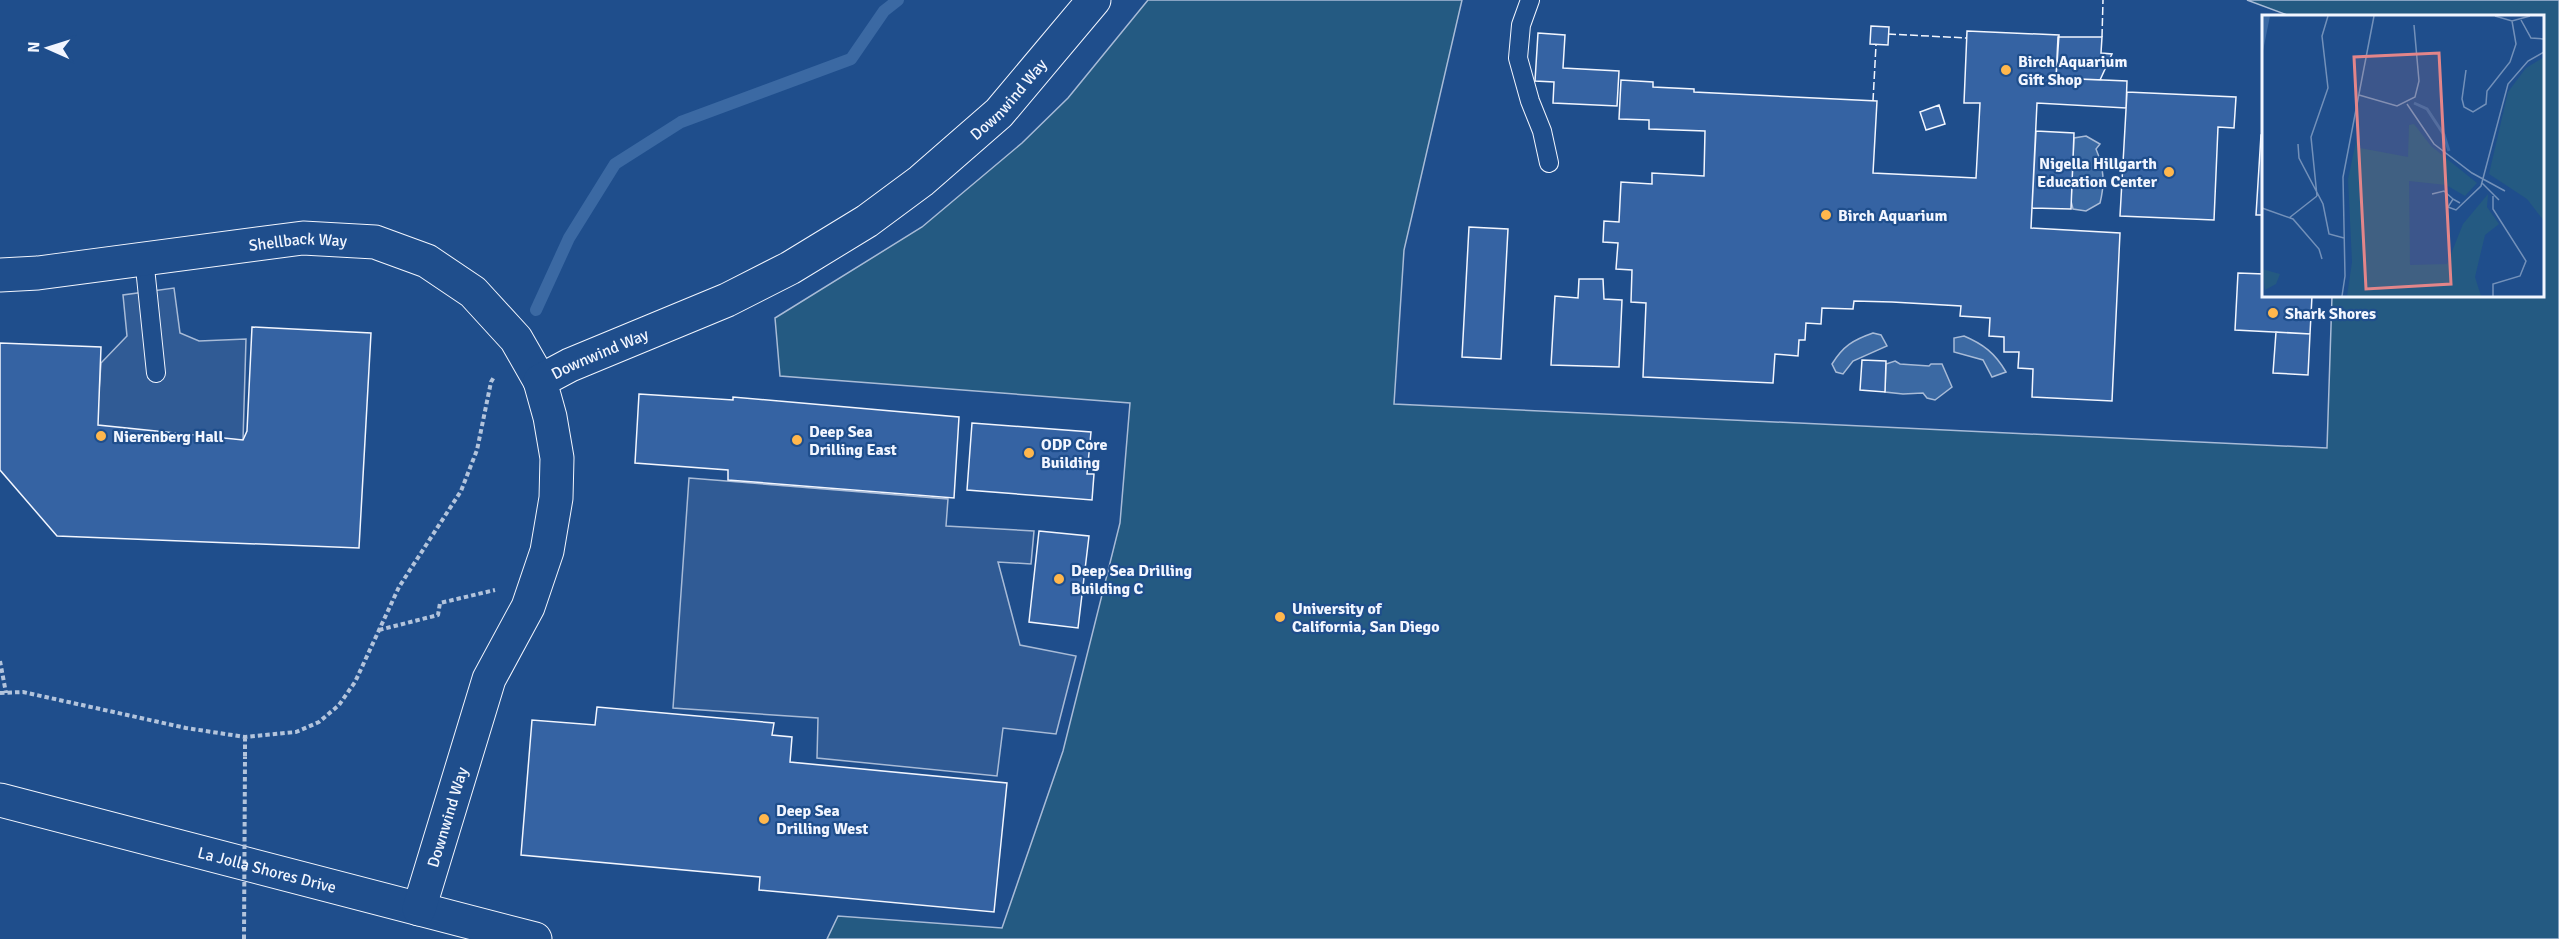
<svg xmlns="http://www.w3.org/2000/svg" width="2559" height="939" viewBox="0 0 2559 939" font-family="Signika,sans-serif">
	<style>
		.green { fill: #245a82; stroke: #a8bbd7; stroke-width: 1.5 }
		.parking { fill: #305b95; stroke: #a8bbd7; stroke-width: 1.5 }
		.water { fill: #3b69a3; stroke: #a8bbd7; stroke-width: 1.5 }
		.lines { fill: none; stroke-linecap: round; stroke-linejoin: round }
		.stream { stroke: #3b69a3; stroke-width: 12 }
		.building { fill: #3563a3; stroke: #f2f6ff; stroke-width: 1.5 }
		.lane-casing { stroke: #f2f6ff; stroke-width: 20 }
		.street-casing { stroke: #f2f6ff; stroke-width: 35 }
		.secondary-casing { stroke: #f2f6ff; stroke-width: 35 }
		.path { stroke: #b3c4dc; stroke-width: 4; stroke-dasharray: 4.5 3; stroke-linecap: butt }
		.lane { stroke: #1f4e8c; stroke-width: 18 }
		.street { stroke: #1f4e8c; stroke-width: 33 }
		.secondary { stroke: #1f4e8c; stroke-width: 33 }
		.path-bridge { stroke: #b3c4dc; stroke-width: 4; stroke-dasharray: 4.5 3; stroke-linecap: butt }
		.fence { stroke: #f2f6ff; stroke-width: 1.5; stroke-dasharray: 8 3; stroke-linecap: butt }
		.poi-dot { fill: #ffb74d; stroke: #1f4e8c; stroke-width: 2 }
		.labels { text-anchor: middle; stroke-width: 4.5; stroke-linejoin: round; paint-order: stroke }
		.poi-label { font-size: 16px; font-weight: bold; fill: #f2f6ff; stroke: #1f4e8c; text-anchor: start }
		.street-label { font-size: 16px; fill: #f2f6ff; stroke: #1f4e8c }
		.inset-river { fill: none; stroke: #3b69a3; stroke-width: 3 }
		.inset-road { fill: none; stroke: #7391ba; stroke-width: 1.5 }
		.view { fill: #e38589; fill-opacity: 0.15; stroke: #e38589; stroke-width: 3 }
		.inset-edge { fill: none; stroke: #f2f6ff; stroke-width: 3 }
	</style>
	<rect width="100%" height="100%" fill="#1f4e8c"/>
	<path class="green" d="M 1148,0 L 1462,0 L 1404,250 L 1394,404 L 2327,448 L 2332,296 L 2542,296 L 2542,16 L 2290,16 L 2247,0 L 2559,0 L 2559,939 L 827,939 L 838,916 L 1002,928 L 1063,751 L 1120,523 L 1130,403 L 780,376 L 775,318 L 922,227 L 1022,143 L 1068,98 Z"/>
	<path class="parking" d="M 174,288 L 180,333 L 199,341 L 246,339 L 243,440 L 96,434 L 101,363 L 127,336 L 123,295 Z
		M 689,478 L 948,499 L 946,526 L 1034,531 L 1031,564 L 998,562 L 1020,645 L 1076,656 L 1056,734 L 1003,728 L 997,776 L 817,758 L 818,718 L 673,708 Z"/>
	<path class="water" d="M 2086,136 L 2100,144 L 2096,149 C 2104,168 2105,183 2100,203 L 2086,211 L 2073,209 L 2071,201 L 2074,138 Z
		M 1873,333 L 1881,335 L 1887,346 L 1853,361 L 1843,374 L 1836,372 L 1832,364 C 1843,346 1853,340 1873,333 Z
		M 1964,336 C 1983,344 1995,353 2006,372 L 1992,377 L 1983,360 L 1954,352 L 1954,338 Z
		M 1895,361 L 1900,364 L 1929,366 L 1931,364 L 1942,364 L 1952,387 L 1935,400 L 1927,398 L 1923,393 L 1903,394 L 1885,392 L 1886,364 Z"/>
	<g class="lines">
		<path class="stream" d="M 536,310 L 569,238 L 615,164 L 681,122 L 851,59 L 884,11 L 898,0"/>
	</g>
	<path class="building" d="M 1871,26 L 1889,27 L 1888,45 L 1870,44 Z
		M 1967,31 L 2059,35 L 2056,78 L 2127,81 L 2126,108 L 2037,103 L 2031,228 L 2120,233 L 2112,401 L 2032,397 L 2033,369 L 2018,368 L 2019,352 L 2004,352 L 2004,337 L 1989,336 L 1990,318 L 1960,316 L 1961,306 L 1892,302 L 1854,301 L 1853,309 L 1822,308 L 1821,324 L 1806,323 L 1805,340 L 1799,340 L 1798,356 L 1775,354 L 1773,383 L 1643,377 L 1646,303 L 1631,302 L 1632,270 L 1616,269 L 1618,243 L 1603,242 L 1604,221 L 1619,222 L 1621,182 L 1652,184 L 1652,173 L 1704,176 L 1705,131 L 1649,129 L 1649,120 L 1619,119 L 1621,80 L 1653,82 L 1653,87 L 1694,89 L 1694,92 L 1877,101 L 1873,173 L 1976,178 L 1980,103 L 1964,103 Z
		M 1538,33 L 1565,35 L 1563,68 L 1619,71 L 1617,106 L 1553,103 L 1554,82 L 1535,81 Z
		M 2058,37 L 2102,37 L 2101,53 L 2112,54 L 2100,80 L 2056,78 Z
		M 2127,92 L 2236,97 L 2234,128 L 2218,127 L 2214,220 L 2120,216 Z
		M 1939,105 L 1945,124 L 1926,130 L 1920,112 Z
		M 2036,131 L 2074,133 L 2071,209 L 2032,208 Z
		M 2261,135 L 2264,135 L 2264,215 L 2256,215 Z
		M 1469,227 L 1508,229 L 1501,359 L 1462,357 Z
		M 2238,273 L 2264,274 L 2264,296 L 2312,296 L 2310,334 L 2235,330 Z
		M 1579,279 L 1603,279 L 1604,299 L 1622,300 L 1619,367 L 1551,365 L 1555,296 L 1578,298 Z
		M 252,327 L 371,333 L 359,548 L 57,536 L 0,470 L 0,343 L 101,347 L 98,425 L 243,440 L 247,431 Z
		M 2276,332 L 2310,334 L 2308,375 L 2273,373 Z
		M 1862,360 L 1886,361 L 1885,392 L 1860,390 Z
		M 639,394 L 733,400 L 733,397 L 959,417 L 954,498 L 728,480 L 728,470 L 635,463 Z
		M 972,423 L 1091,432 L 1087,474 L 1094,474 L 1092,500 L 967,490 Z
		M 1039,531 L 1089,536 L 1078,628 L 1029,622 Z
		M 597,707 L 774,723 L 772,735 L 792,737 L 790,762 L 1007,783 L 994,912 L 759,890 L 760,877 L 521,855 L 532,720 L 595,725 Z"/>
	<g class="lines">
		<g class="lane-casing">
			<path id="lane" d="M 1530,0 L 1521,25 L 1518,58 L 1530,101 L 1542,131 L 1549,163
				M 144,258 L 156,373"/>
		</g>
		<g class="street-casing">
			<g id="street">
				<path id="s1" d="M 0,275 L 38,273 L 303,238 L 375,242 L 427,261 L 473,292 L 516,339 L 540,381"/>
			</g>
		</g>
		<g class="secondary-casing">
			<g id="secondary">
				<path id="s2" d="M 0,800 L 535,939"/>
				<path id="s3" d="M 419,909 L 489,679 L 528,607 L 547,551 L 556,498 L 557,458 L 550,417 L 540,381 L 570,365 L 727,300 L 790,268 L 867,221 L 921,181 L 999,113 L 1094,0"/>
			</g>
		</g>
		<path class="path" d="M 379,630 L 438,615 L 440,603 L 495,590
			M 0,661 L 6,693
			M 0,693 L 23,692 L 186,728 L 245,737 L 296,732 L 319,722 L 339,705 L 355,682 L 399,587 L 461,491 L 477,450 L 491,382 L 494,377
			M 245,737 L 245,757"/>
		<use href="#lane" class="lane"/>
		<use href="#street" class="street"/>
		<use href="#secondary" class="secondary"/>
		<path class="path-bridge" d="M 244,939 L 245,757"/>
		<path class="fence" d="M 1888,34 L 1967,38
			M 2102,37 L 2103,0
			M 1873,101 L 1876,45"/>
	</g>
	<g class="poi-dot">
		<circle cx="2006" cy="70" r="6"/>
		<circle cx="2169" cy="172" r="6"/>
		<circle cx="1826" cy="215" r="6"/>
		<circle cx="2273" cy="313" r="6"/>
		<circle cx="101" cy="436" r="6"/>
		<circle cx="797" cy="440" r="6"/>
		<circle cx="1029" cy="453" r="6"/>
		<circle cx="1059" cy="579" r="6"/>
		<circle cx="1280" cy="617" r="6"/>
		<circle cx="764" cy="819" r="6"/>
	</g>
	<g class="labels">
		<g class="poi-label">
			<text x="2018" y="67">Birch Aquarium<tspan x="2018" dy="18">Gift Shop</tspan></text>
			<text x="2157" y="169" text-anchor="end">Nigella Hillgarth<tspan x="2157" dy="18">Education Center</tspan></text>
			<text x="1838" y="221">Birch Aquarium</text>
			<text x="2285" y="319">Shark Shores</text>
			<text x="809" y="437">Deep Sea<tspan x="809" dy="18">Drilling East</tspan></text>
			<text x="113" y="442">Nierenberg Hall</text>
			<text x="1041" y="450">ODP Core<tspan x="1041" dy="18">Building</tspan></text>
			<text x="1071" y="576">Deep Sea Drilling<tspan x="1071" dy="18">Building C</tspan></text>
			<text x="1292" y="614">University of<tspan x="1292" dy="18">California, San Diego</tspan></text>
			<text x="776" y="816">Deep Sea<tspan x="776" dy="18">Drilling West</tspan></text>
		</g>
		<g class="street-label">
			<text dy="6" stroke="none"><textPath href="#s3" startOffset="1106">Downwind Way</textPath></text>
			<text dy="6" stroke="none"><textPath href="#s1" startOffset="300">Shellback Way</textPath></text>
			<text dy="6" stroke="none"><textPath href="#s3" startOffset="620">Downwind Way</textPath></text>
			<text dy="6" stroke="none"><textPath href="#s3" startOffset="96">Downwind Way</textPath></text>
			<text dy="6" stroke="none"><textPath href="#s2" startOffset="276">La Jolla Shores Drive</textPath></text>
		</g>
	</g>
	<g transform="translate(2262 15)">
		<rect width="282" height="282" fill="#1f4e8c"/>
		<path d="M 282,42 L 282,206 L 265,184 L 227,159 L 246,77 L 264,53 ZM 152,109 L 169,131 L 215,168 L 203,181 L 184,170 L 147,166 L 148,250 L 185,249 L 201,209 L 226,179 L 225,192 L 237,209 L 223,220 L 213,262 L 219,281 L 85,281 L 90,247 L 86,164 L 96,117 L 98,133 L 146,142 L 147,110 ZM 0,254 L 18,259 L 14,269 L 3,275 Z" fill="#245a82"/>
		<path d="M 0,1 L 8,1 L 0,41 Z" fill="#3b69a3"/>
		<path class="inset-river" d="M 152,88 L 165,94 L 182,120 L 187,136"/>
		<path class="inset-road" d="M 233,1 L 250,6 L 268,1M 259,5 L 269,23 L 282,24M 204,55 L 200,84 L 202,92 L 211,97 L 224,89 L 225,76 L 248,47 L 254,29 L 250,6M 97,80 L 135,91 L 153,82 L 157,66 L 152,10M 145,89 L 172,129 L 210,158 L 243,176M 36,129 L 37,143 L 61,189 L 67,219 L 82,223M 220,168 L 237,185M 170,179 L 182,176 L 191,184M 55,181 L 49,122 L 66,73 L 60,21 L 66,1M 231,181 L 231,194 L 264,246 L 258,261 L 231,269 L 231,281M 198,188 L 191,184 L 186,192 L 194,195 L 219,171 L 246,69 L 266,46 L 282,37M 0,193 L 31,204 L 57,234 L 60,244M 27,203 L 55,181M 80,281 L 83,261 L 81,162 L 112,1"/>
		<path class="view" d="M 177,38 L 189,269 L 104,274 L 92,42 Z"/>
		<rect width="282" height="282" class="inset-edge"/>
	</g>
	<g transform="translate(48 48) rotate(273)" stroke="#1f4e8c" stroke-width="4.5" paint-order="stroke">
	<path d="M0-4.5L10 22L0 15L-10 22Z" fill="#f2f6ff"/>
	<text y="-9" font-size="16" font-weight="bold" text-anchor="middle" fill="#f2f6ff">N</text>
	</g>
</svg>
